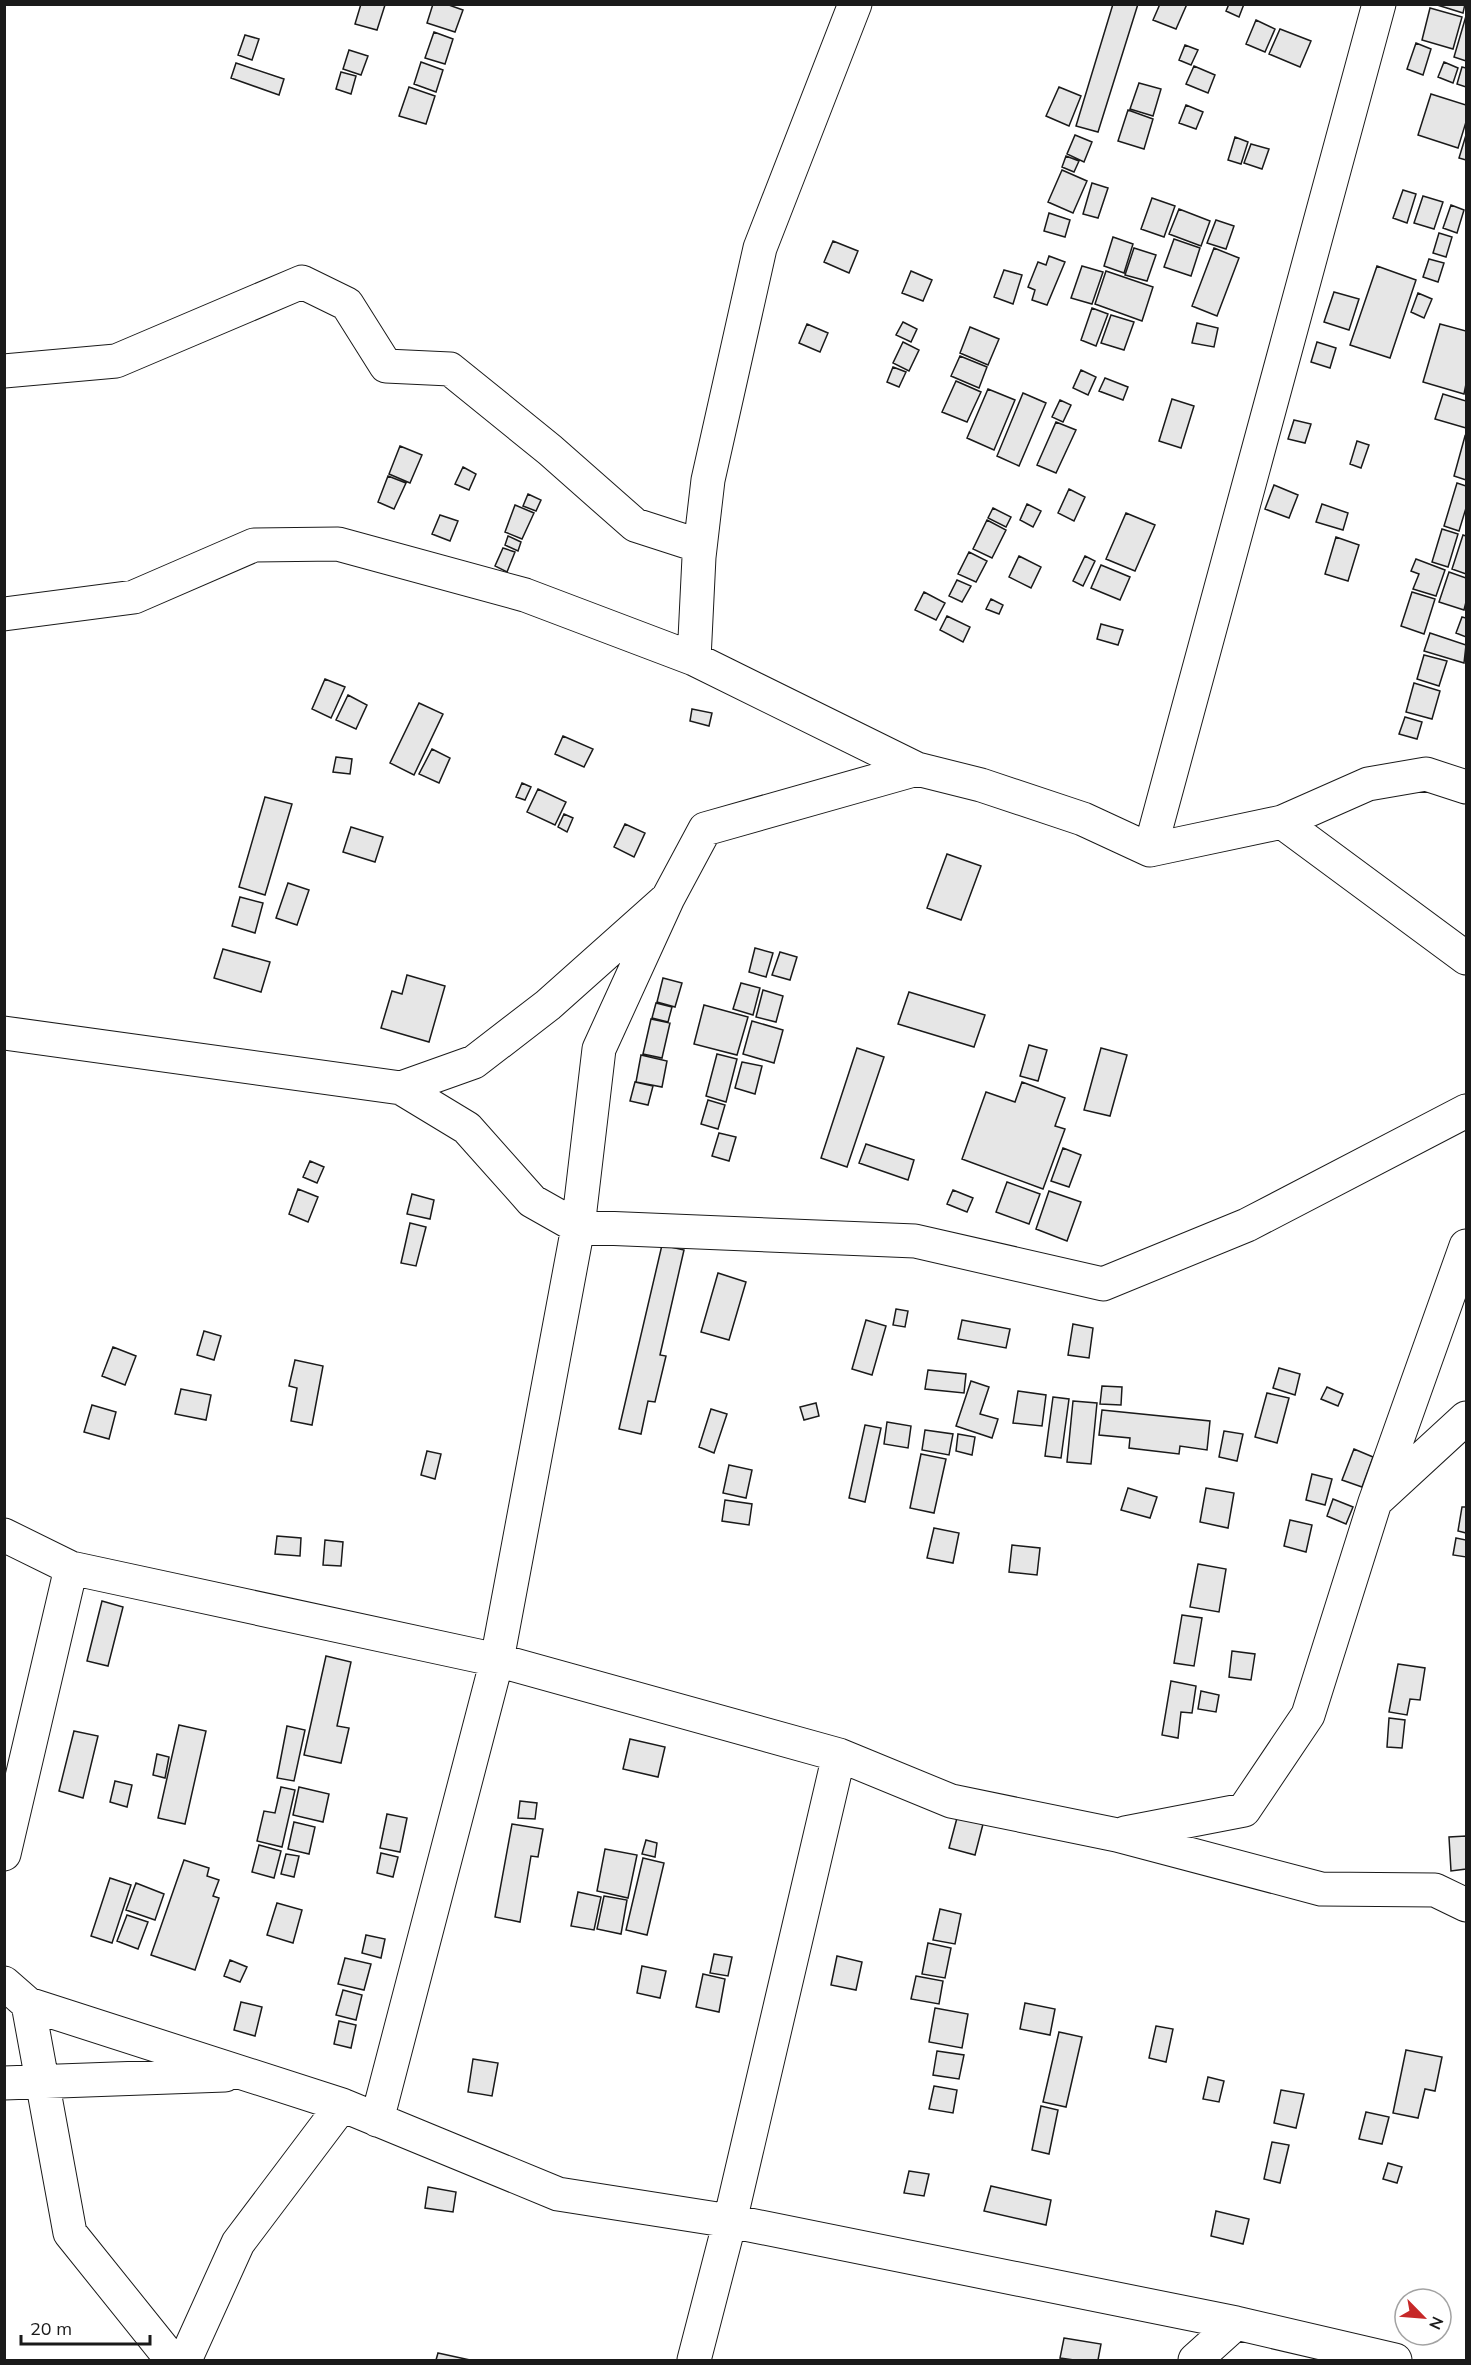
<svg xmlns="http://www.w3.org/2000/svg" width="1471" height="2365" viewBox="0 0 1471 2365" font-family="Mulish,sans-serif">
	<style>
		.building { fill: #e6e6e6; stroke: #1a1a1a; stroke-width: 1.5 }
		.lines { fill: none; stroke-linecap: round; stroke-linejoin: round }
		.minor-casing { stroke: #1a1a1a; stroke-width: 35 }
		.minor { stroke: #fff; stroke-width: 33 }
	</style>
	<rect width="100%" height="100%" fill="#fff"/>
	<path class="building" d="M 361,4 L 385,5 L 377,30 L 355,24 Z
		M 433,4 L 446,4 L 463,10 L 455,32 L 427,23 Z
		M 1113,4 L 1138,4 L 1098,132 L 1076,126 Z
		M 1160,4 L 1187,4 L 1176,29 L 1153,20 Z
		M 1229,4 L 1244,4 L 1239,17 L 1226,11 Z
		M 1434,4 L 1465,4 L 1463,13 Z
		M 1430,8 L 1462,17 L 1453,49 L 1422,40 Z
		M 1466,16 L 1466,61 L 1454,57 Z
		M 1256,20 L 1275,29 L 1265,52 L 1246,44 Z
		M 1280,29 L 1311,41 L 1300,67 L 1269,54 Z
		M 434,32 L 453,39 L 445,64 L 425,58 Z
		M 245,35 L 259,39 L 252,60 L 238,55 Z
		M 1416,43 L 1431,49 L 1423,75 L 1407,69 Z
		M 1185,45 L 1198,50 L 1191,65 L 1179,60 Z
		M 349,50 L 368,56 L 361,75 L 343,69 Z
		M 421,62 L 443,70 L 436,92 L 414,84 Z
		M 1444,62 L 1458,68 L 1453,83 L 1438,77 Z
		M 236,63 L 284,79 L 279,95 L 231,78 Z
		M 1194,66 L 1215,75 L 1208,93 L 1186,84 Z
		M 1462,67 L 1466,68 L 1466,87 L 1457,84 Z
		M 341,72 L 356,76 L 351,94 L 336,89 Z
		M 1139,83 L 1161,89 L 1153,116 L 1130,109 Z
		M 409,87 L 435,96 L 426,124 L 399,116 Z
		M 1059,87 L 1081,96 L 1069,126 L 1046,116 Z
		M 1431,94 L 1466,105 L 1466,122 L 1458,148 L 1418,135 Z
		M 1186,105 L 1203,112 L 1196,129 L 1179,123 Z
		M 1128,110 L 1153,119 L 1144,149 L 1118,141 Z
		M 1075,135 L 1092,142 L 1084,162 L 1067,154 Z
		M 1466,135 L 1466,160 L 1459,158 Z
		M 1235,137 L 1248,142 L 1241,164 L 1228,160 Z
		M 1251,144 L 1269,149 L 1262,169 L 1244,163 Z
		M 1066,156 L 1079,161 L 1074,172 L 1062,167 Z
		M 1062,170 L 1087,181 L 1073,213 L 1048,202 Z
		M 1092,183 L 1108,188 L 1098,218 L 1083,214 Z
		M 1403,190 L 1416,194 L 1407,223 L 1393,218 Z
		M 1423,196 L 1443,202 L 1434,229 L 1414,223 Z
		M 1152,198 L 1175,206 L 1164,237 L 1141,229 Z
		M 1451,205 L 1464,210 L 1457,233 L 1443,228 Z
		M 1179,209 L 1210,221 L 1201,246 L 1169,234 Z
		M 1049,213 L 1070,220 L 1065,237 L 1044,231 Z
		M 1216,220 L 1234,226 L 1226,249 L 1207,243 Z
		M 1439,233 L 1452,237 L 1446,257 L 1433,253 Z
		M 1113,237 L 1133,244 L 1124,273 L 1104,266 Z
		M 1174,239 L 1200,248 L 1191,276 L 1164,267 Z
		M 833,241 L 858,251 L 849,273 L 824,262 Z
		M 1134,248 L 1156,255 L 1147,281 L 1125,275 Z
		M 1214,248 L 1239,258 L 1217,316 L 1192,306 Z
		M 1049,256 L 1065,262 L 1047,305 L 1032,300 L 1035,290 L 1028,287 L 1038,262 L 1046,265 Z
		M 1429,259 L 1444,263 L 1438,282 L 1423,277 Z
		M 1082,266 L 1103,272 L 1092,304 L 1071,298 Z
		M 1377,266 L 1416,280 L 1390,358 L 1350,345 Z
		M 1004,270 L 1022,275 L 1013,304 L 994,297 Z
		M 911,271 L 932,280 L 923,301 L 902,293 Z
		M 1106,271 L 1153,287 L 1142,321 L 1095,304 Z
		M 1334,292 L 1359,299 L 1349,330 L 1324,322 Z
		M 1418,293 L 1432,299 L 1424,318 L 1411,312 Z
		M 1092,308 L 1108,314 L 1096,346 L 1081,340 Z
		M 1111,315 L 1134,322 L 1124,350 L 1101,343 Z
		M 903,322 L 917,329 L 911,342 L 896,335 Z
		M 1197,323 L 1218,328 L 1214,347 L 1192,343 Z
		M 807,324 L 828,333 L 820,352 L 799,343 Z
		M 1440,324 L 1466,331 L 1466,384 L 1464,394 L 1423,382 Z
		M 970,327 L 999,339 L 988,365 L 960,353 Z
		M 903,342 L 919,350 L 909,371 L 893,363 Z
		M 1317,342 L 1336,348 L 1330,368 L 1311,362 Z
		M 960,356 L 987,367 L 979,388 L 951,376 Z
		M 893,367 L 906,372 L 899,387 L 887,382 Z
		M 1081,370 L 1096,377 L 1088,395 L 1073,388 Z
		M 1105,378 L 1128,387 L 1123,400 L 1099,391 Z
		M 956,381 L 981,392 L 967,422 L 942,412 Z
		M 988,389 L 1015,400 L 994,450 L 967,438 Z
		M 1023,393 L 1046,403 L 1019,466 L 997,456 Z
		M 1443,394 L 1466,401 L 1466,428 L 1435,419 Z
		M 1172,399 L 1194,406 L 1181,448 L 1159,441 Z
		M 1060,400 L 1071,405 L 1063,422 L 1052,417 Z
		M 1294,420 L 1311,424 L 1305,443 L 1288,439 Z
		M 1056,422 L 1076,430 L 1056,473 L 1037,465 Z
		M 1465,436 L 1466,437 L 1466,480 L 1454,476 Z
		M 1357,441 L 1369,445 L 1361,468 L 1350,464 Z
		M 400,446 L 422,455 L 410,483 L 389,474 Z
		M 463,467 L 476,474 L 469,490 L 455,484 Z
		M 388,476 L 406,483 L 394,509 L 378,502 Z
		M 1457,483 L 1466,486 L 1466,508 L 1459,531 L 1444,526 Z
		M 1274,485 L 1298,495 L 1289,518 L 1265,509 Z
		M 1069,489 L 1085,497 L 1074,521 L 1058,513 Z
		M 528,494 L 541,500 L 536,511 L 523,506 Z
		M 1027,504 L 1041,511 L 1033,527 L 1020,520 Z
		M 1322,504 L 1348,513 L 1343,530 L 1316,522 Z
		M 515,505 L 534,513 L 522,539 L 505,532 Z
		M 993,508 L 1011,517 L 1006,527 L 988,518 Z
		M 1126,513 L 1155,525 L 1135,571 L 1106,559 Z
		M 440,515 L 458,521 L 450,541 L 432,534 Z
		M 987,520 L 1006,530 L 992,558 L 973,549 Z
		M 1442,529 L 1458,534 L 1448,567 L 1432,562 Z
		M 1463,535 L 1466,536 L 1466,574 L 1452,569 Z
		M 508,536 L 521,542 L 518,551 L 505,545 Z
		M 1336,537 L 1359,545 L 1348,581 L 1325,574 Z
		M 503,548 L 515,552 L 507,572 L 495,566 Z
		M 969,552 L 987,561 L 976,582 L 958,574 Z
		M 1019,556 L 1041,567 L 1031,588 L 1009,577 Z
		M 1085,556 L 1095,561 L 1083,586 L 1073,581 Z
		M 1416,559 L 1445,570 L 1436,596 L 1413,589 L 1419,574 L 1411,571 Z
		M 1101,565 L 1130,577 L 1120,600 L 1091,588 Z
		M 1449,572 L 1466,578 L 1466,602 L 1464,610 L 1439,602 Z
		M 957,580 L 971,586 L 962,602 L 949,596 Z
		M 924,592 L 945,603 L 936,620 L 915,610 Z
		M 1412,592 L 1435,599 L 1424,634 L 1401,626 Z
		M 991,599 L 1003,605 L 999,614 L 986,609 Z
		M 947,616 L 970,627 L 963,642 L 940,630 Z
		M 1462,617 L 1466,618 L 1466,637 L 1456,633 Z
		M 1101,624 L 1123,630 L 1118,645 L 1097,639 Z
		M 1430,633 L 1466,645 L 1464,663 L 1424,651 Z
		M 1424,655 L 1447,661 L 1439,686 L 1417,679 Z
		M 325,679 L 345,687 L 331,718 L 312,709 Z
		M 1414,683 L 1440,691 L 1432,719 L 1406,712 Z
		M 348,695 L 367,705 L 356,729 L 336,720 Z
		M 419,703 L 443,714 L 414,775 L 390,763 Z
		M 692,709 L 712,713 L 709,726 L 690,721 Z
		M 1405,717 L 1422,722 L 1417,739 L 1399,734 Z
		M 563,736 L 593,749 L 584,767 L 555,754 Z
		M 432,749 L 450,758 L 439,783 L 419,774 Z
		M 336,757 L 352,759 L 350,774 L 333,772 Z
		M 522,783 L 531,787 L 525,800 L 516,797 Z
		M 538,789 L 566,802 L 555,825 L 527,812 Z
		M 265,797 L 292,804 L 265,895 L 239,887 Z
		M 564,814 L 573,818 L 567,832 L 558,827 Z
		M 625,824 L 645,833 L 634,857 L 614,847 Z
		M 351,827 L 383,837 L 375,862 L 343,852 Z
		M 947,854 L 981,866 L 961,920 L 927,908 Z
		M 288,883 L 309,890 L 297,925 L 276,918 Z
		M 240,897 L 263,903 L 255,933 L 232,926 Z
		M 755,948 L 773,953 L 766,977 L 749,972 Z
		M 223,949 L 270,962 L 261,992 L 214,978 Z
		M 780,952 L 797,957 L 790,980 L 772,975 Z
		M 407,975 L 445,986 L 429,1042 L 381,1028 L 392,991 L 402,994 Z
		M 663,978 L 682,983 L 675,1007 L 657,1002 Z
		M 741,983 L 760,988 L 753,1015 L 733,1009 Z
		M 763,990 L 783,996 L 776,1022 L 756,1017 Z
		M 909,992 L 985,1015 L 974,1047 L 898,1024 Z
		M 656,1003 L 672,1007 L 668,1022 L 652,1018 Z
		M 704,1005 L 748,1017 L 737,1055 L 694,1044 Z
		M 651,1019 L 670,1023 L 662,1058 L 643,1054 Z
		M 752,1021 L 783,1030 L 774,1063 L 743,1054 Z
		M 1029,1045 L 1047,1050 L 1038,1081 L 1020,1076 Z
		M 857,1048 L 884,1057 L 847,1167 L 821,1158 Z
		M 1101,1048 L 1127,1055 L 1110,1116 L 1084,1110 Z
		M 717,1054 L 737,1059 L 726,1102 L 706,1096 Z
		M 641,1055 L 667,1061 L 662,1087 L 636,1082 Z
		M 742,1062 L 762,1066 L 755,1094 L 735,1088 Z
		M 635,1082 L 653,1086 L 648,1105 L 630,1101 Z
		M 1022,1082 L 1065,1098 L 1055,1126 L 1065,1129 L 1043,1189 L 962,1159 L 986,1092 L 1015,1102 Z
		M 708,1100 L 725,1105 L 718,1129 L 701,1124 Z
		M 719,1133 L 736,1137 L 729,1161 L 712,1156 Z
		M 866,1144 L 914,1160 L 908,1180 L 859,1163 Z
		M 1063,1148 L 1081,1155 L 1069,1187 L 1051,1181 Z
		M 310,1161 L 324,1167 L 317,1183 L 303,1177 Z
		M 1007,1182 L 1040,1194 L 1029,1224 L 996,1212 Z
		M 298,1189 L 318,1197 L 308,1222 L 289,1214 Z
		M 953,1190 L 973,1198 L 967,1212 L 947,1204 Z
		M 1049,1191 L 1081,1202 L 1067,1241 L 1036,1229 Z
		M 412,1194 L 434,1200 L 430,1219 L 407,1214 Z
		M 410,1223 L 426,1227 L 416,1266 L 401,1263 Z
		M 662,1245 L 684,1250 L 660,1355 L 666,1356 L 655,1402 L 648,1401 L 641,1434 L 619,1429 Z
		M 718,1273 L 746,1282 L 729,1340 L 701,1332 Z
		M 896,1309 L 908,1311 L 905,1327 L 893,1325 Z
		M 866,1320 L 886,1326 L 872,1375 L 852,1369 Z
		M 962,1320 L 1010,1329 L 1006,1348 L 958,1339 Z
		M 1073,1324 L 1093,1328 L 1089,1358 L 1068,1355 Z
		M 204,1331 L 221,1336 L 214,1360 L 197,1355 Z
		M 113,1347 L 136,1356 L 125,1385 L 102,1376 Z
		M 295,1360 L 323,1366 L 312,1425 L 291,1421 L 297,1388 L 289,1386 Z
		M 1279,1368 L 1300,1374 L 1295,1395 L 1273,1388 Z
		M 928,1370 L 966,1374 L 964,1393 L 925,1389 Z
		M 971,1381 L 989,1387 L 980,1414 L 998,1419 L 992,1438 L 956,1426 Z
		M 1102,1386 L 1122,1387 L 1121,1405 L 1100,1404 Z
		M 1327,1387 L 1343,1394 L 1338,1406 L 1321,1399 Z
		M 181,1389 L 211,1395 L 206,1420 L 175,1414 Z
		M 1018,1391 L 1046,1395 L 1042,1426 L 1013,1423 Z
		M 1267,1393 L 1289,1398 L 1277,1443 L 1255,1437 Z
		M 1053,1397 L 1069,1399 L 1061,1458 L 1045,1456 Z
		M 1073,1401 L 1097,1403 L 1091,1464 L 1067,1462 Z
		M 816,1403 L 819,1416 L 804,1420 L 800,1407 Z
		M 92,1405 L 116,1412 L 109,1439 L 84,1432 Z
		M 711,1409 L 727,1414 L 714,1453 L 699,1447 Z
		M 1102,1410 L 1210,1421 L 1207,1450 L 1180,1446 L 1179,1454 L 1129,1448 L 1130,1438 L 1099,1435 Z
		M 887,1422 L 911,1426 L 908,1448 L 884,1444 Z
		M 865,1425 L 881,1428 L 865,1502 L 849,1498 Z
		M 925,1430 L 953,1434 L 949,1455 L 922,1450 Z
		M 1224,1431 L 1243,1434 L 1237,1461 L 1219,1457 Z
		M 958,1434 L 975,1437 L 972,1455 L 956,1451 Z
		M 1354,1449 L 1373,1457 L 1362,1487 L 1342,1480 Z
		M 427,1451 L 441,1454 L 435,1479 L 421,1475 Z
		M 921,1454 L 946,1459 L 934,1513 L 910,1508 Z
		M 729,1465 L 752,1470 L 746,1498 L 723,1493 Z
		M 1312,1474 L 1332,1479 L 1325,1505 L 1306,1500 Z
		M 1128,1488 L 1157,1497 L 1150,1518 L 1121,1510 Z
		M 1206,1488 L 1234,1493 L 1228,1528 L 1200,1522 Z
		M 1333,1499 L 1353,1507 L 1346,1524 L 1327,1516 Z
		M 725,1500 L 752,1504 L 749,1525 L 722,1521 Z
		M 1462,1507 L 1466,1507 L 1466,1533 L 1458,1531 Z
		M 1290,1520 L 1312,1525 L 1306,1552 L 1284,1546 Z
		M 934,1528 L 959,1533 L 953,1563 L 927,1558 Z
		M 277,1536 L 301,1538 L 300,1556 L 275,1554 Z
		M 1456,1538 L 1466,1540 L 1466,1557 L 1453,1555 Z
		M 325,1540 L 343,1542 L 341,1566 L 323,1565 Z
		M 1012,1545 L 1040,1548 L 1037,1575 L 1009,1572 Z
		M 1198,1564 L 1226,1569 L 1219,1612 L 1190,1607 Z
		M 102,1601 L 123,1607 L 108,1666 L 87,1661 Z
		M 1182,1615 L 1202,1618 L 1194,1666 L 1174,1663 Z
		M 1232,1651 L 1255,1654 L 1251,1680 L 1229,1677 Z
		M 326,1656 L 351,1662 L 337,1726 L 349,1728 L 341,1763 L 304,1755 Z
		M 1398,1664 L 1425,1668 L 1420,1700 L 1410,1699 L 1407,1715 L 1389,1712 Z
		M 1171,1681 L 1196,1686 L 1192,1713 L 1181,1712 L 1178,1738 L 1162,1735 Z
		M 1201,1691 L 1219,1695 L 1216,1712 L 1198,1709 Z
		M 1389,1718 L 1405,1720 L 1402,1748 L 1387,1747 Z
		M 179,1725 L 206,1731 L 185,1824 L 158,1818 Z
		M 287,1726 L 305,1730 L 294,1781 L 277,1778 Z
		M 74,1731 L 98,1736 L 83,1798 L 59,1791 Z
		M 630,1739 L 665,1747 L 658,1777 L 623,1769 Z
		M 157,1754 L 169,1757 L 165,1778 L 153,1775 Z
		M 115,1781 L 132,1785 L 127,1807 L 110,1802 Z
		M 281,1787 L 295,1790 L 282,1847 L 257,1841 L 264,1811 L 275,1813 Z
		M 299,1787 L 329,1794 L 323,1822 L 293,1815 Z
		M 520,1801 L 537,1803 L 535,1819 L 518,1818 Z
		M 387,1814 L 407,1818 L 400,1852 L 380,1848 Z
		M 957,1818 L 983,1824 L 975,1855 L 949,1848 Z
		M 294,1822 L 315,1827 L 309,1854 L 288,1849 Z
		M 512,1824 L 543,1829 L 538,1857 L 531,1856 L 520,1922 L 495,1917 Z
		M 1466,1836 L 1466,1869 L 1451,1871 L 1449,1837 Z
		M 646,1840 L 657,1843 L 655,1857 L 642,1854 Z
		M 259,1845 L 281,1851 L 274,1878 L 252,1872 Z
		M 605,1849 L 637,1855 L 628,1898 L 597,1891 Z
		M 381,1853 L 398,1857 L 393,1877 L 377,1873 Z
		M 286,1854 L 299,1856 L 294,1877 L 281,1874 Z
		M 643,1858 L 664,1863 L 647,1935 L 626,1930 Z
		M 184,1860 L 209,1868 L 207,1876 L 219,1880 L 213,1896 L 219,1898 L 195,1970 L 151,1955 Z
		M 110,1878 L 131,1885 L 112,1943 L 91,1936 Z
		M 136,1883 L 164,1894 L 155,1920 L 126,1910 Z
		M 578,1892 L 601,1897 L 594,1930 L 571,1926 Z
		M 604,1896 L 627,1900 L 621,1934 L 597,1929 Z
		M 277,1903 L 302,1910 L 293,1943 L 267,1935 Z
		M 940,1909 L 961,1914 L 955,1944 L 933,1940 Z
		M 127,1915 L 148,1922 L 138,1949 L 117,1941 Z
		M 366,1935 L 385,1939 L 381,1958 L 362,1953 Z
		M 928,1943 L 951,1948 L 945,1978 L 922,1974 Z
		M 714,1954 L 732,1957 L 728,1976 L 710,1973 Z
		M 837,1956 L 862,1962 L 856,1990 L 831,1985 Z
		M 345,1958 L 371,1964 L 364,1990 L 338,1984 Z
		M 230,1960 L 247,1967 L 240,1982 L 224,1976 Z
		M 642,1966 L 666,1971 L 660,1998 L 637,1993 Z
		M 703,1974 L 725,1979 L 719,2012 L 696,2007 Z
		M 916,1976 L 943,1981 L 939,2004 L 911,1999 Z
		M 343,1990 L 362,1995 L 356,2020 L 336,2015 Z
		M 241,2002 L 262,2007 L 255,2036 L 234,2030 Z
		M 1025,2003 L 1055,2009 L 1050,2035 L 1020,2029 Z
		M 935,2008 L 968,2014 L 962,2048 L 929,2042 Z
		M 339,2021 L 356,2025 L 351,2048 L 334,2044 Z
		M 1156,2026 L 1173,2029 L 1166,2062 L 1149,2058 Z
		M 1059,2032 L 1082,2037 L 1066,2107 L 1043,2102 Z
		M 1406,2050 L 1442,2057 L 1435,2091 L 1425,2089 L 1418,2118 L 1393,2113 Z
		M 937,2051 L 964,2055 L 959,2079 L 933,2075 Z
		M 473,2059 L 498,2063 L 492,2096 L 468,2092 Z
		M 1208,2077 L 1224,2081 L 1219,2102 L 1203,2099 Z
		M 934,2086 L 957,2090 L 953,2113 L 929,2109 Z
		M 1281,2090 L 1304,2094 L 1296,2128 L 1274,2123 Z
		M 1041,2106 L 1058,2110 L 1049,2154 L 1032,2150 Z
		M 1366,2112 L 1389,2117 L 1382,2144 L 1359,2139 Z
		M 1272,2142 L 1289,2145 L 1280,2183 L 1264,2179 Z
		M 1388,2163 L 1402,2167 L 1397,2183 L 1383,2179 Z
		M 909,2171 L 929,2174 L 924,2196 L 904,2193 Z
		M 991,2186 L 1051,2200 L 1046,2225 L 984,2211 Z
		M 428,2187 L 456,2192 L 453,2212 L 425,2208 Z
		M 1216,2211 L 1249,2219 L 1243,2244 L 1211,2236 Z
		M 1064,2338 L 1101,2344 L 1098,2360 L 1074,2360 L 1060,2358 Z
		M 438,2353 L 470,2360 L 436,2360 Z"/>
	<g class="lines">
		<g class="minor-casing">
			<path id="minor" d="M 855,4 L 760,248 L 708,480 L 699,557 L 694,659 L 917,769 L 981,785 L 1083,819 L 1150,850 L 1282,822 L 1368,784 L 1426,774 L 1466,787
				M 4,371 L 116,361 L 302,282 L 347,304 L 386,366 L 450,369 L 550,450 L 635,525 L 700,546
				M 4,614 L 134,597 L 254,545 L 338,544 L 525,595 L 694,659
				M 1282,822 L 1466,958
				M 1150,850 L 1379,4
				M 4,1033 L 401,1088 L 474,1062 L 548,1005 L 668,898 L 705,829 L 917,769
				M 401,1088 L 467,1128 L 532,1201 L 578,1227 L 915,1241 L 1103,1284 L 1247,1225 L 1466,1111
				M 1379,1498 L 1466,1418
				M 4,1535 L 71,1568 L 497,1660 L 839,1755 L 951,1801 L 1117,1835 L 1321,1889 L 1435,1890 L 1466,1905
				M 1125,1833 L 1244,1810 L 1308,1715 L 1375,1502 L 1466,1246
				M 4,1854 L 71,1568
				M 4,1983 L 28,2004 L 342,2105 L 558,2194 L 730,2221 L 1236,2323 L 1395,2360
				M 28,2004 L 70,2233 L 172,2360
				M 4,2083 L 225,2075
				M 377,2120 L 497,1660 L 578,1227 L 599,1049 L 668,898
				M 185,2360 L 238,2243 L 342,2105
				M 694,2360 L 730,2221 L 839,1755
				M 1195,2360 L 1236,2323"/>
		</g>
		<use href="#minor" class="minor"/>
	</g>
	<rect width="1471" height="2365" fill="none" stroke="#1a1a1a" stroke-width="12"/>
	<g transform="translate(1423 2317) rotate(115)"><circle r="28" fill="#ffffff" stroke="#a3a3a3" stroke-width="1.5"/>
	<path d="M0-4.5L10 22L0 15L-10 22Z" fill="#c62828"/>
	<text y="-9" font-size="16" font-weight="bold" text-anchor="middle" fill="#1a1a1a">N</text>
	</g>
	<path d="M21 2335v9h129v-9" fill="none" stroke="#1a1a1a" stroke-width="3"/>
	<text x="30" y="2335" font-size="18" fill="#1a1a1a" stroke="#ffffff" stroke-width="4.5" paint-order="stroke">20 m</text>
</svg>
